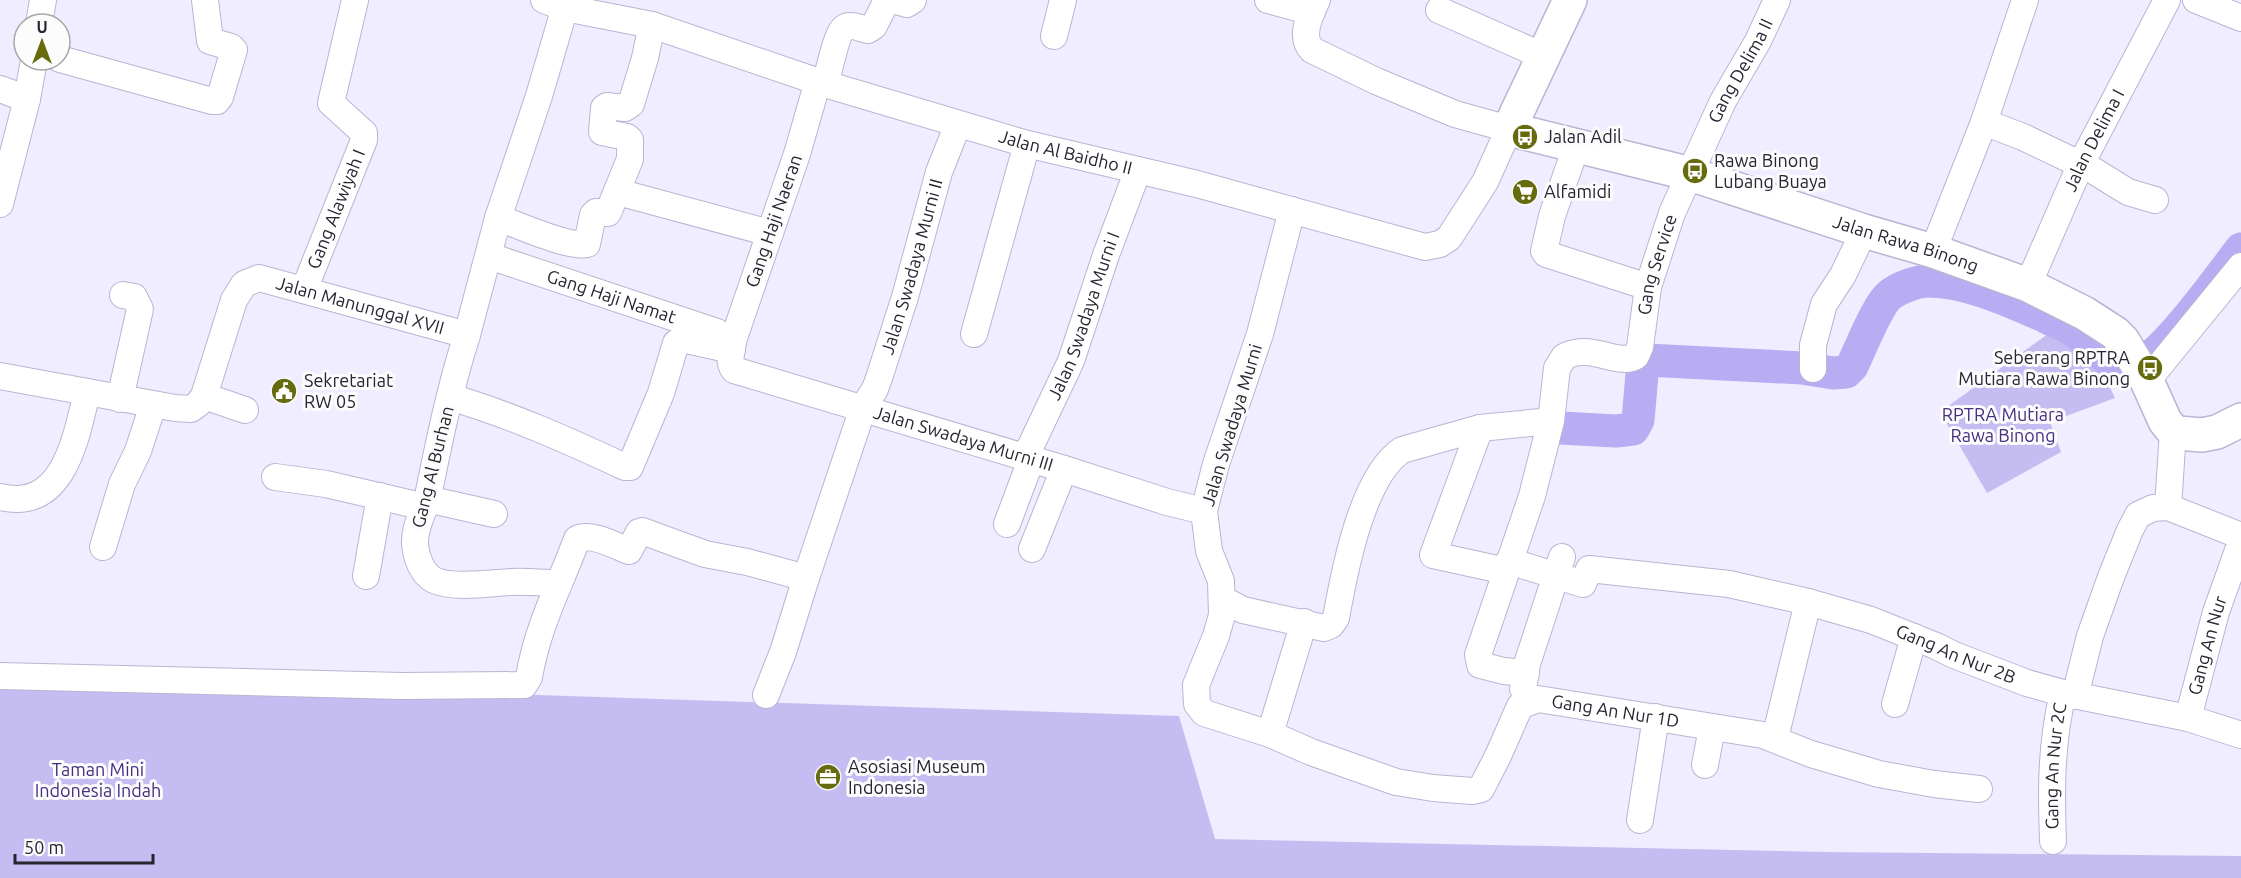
<svg xmlns="http://www.w3.org/2000/svg" width="2241" height="878" viewBox="0 0 2241 878" font-family="Ubuntu,sans-serif">
	<style>
		.green { fill: #c5bdf2 }
		.lines { fill: none; stroke-linecap: round; stroke-linejoin: round }
		.river { stroke: #b8acf3; stroke-width: 33 }
		.minor-casing { stroke: #b9b5d2; stroke-width: 28 }
		.major-casing { stroke: #b9b5d2; stroke-width: 36 }
		.minor { stroke: #fff; stroke-width: 26 }
		.major { stroke: #fff; stroke-width: 33 }
		.labels { text-anchor: middle; stroke-width: 6; stroke-linejoin: round; paint-order: stroke }
		.street-label { font-size: 18px; fill: #272530; stroke: #fcfcfc }
		.poi-label { font-size: 18px; fill: #272530; stroke: #fcfcfc; text-anchor: start }
		.park-label { font-size: 18px; fill: #462f81; stroke: #fcfcfc }
	</style>
	<rect width="100%" height="100%" fill="#efedff"/>
	<path class="green" d="M 2052,331 C 2084,350 2100,364 2115,398 L 2050,422 L 2061,452 L 1987,493 L 1940,412 Z
		M 0,680 L 261,686 L 1179,716 L 1215,839 L 1825,852 L 2241,856 L 2241,878 L 0,878 Z"/>
	<g class="lines">
		<path class="river" d="M 1561,428 L 1616,431 L 1633,429 L 1638,420 L 1643,363 L 1647,360 L 1802,368 L 1833,373 L 1846,372 L 1852,366 C 1860,350 1878,303 1891,294 C 1901,287 1917,281 1929,281 C 1967,281 2012,302 2046,317 C 2055,322 2066,325 2074,331 C 2087,340 2111,367 2126,367 C 2157,369 2221,274 2241,249"/>
		<g class="minor-casing">
			<g id="minor">
				<path id="s1" d="M 544,0 L 565,8 L 652,25 L 825,84 L 1027,144 L 1197,184 L 1425,247 L 1440,244 L 1449,238 L 1485,182 L 1509,129 L 1455,114 L 1376,81 L 1312,50 C 1299,37 1310,14 1317,0"/>
				<path d="M 894,0 L 907,4 L 913,0"/>
				<path d="M 1268,0 L 1312,12"/>
				<path d="M 2196,0 L 2241,18"/>
				<path d="M 1439,10 L 1543,56"/>
				<path d="M 39,24 L 43,0"/>
				<path d="M 1054,36 L 1063,0"/>
				<path d="M 60,59 L 212,101 L 217,101 L 220,97 L 234,50 L 231,47 L 210,41 L 205,0"/>
				<path id="s2" d="M 818,81 L 797,154 L 734,338 C 732,349 727,361 734,370 L 1064,469 L 1167,502 L 1204,511"/>
				<path d="M 825,84 C 829,72 836,34 844,28 C 850,23 862,29 868,30 L 874,26 L 887,0"/>
				<path d="M 0,89 L 27,99"/>
				<path d="M 1984,122 L 2023,137 L 2094,171 L 2128,192 L 2155,200"/>
				<path d="M 1576,147 L 1552,216 L 1544,251 L 1546,254 L 1648,287"/>
				<path d="M 629,195 L 770,233"/>
				<path d="M 0,204 L 27,99 L 34,60"/>
				<path id="s3" d="M 1292,210 L 1260,334 L 1216,464 L 1204,511 L 1209,551 L 1221,581 L 1222,615 L 1216,636 L 1196,685 L 1197,704 L 1204,713 L 1270,734 L 1311,752 L 1396,782 L 1433,788 L 1472,791 L 1481,789 L 1498,756 L 1520,706 L 1538,699 L 1763,735 L 1811,754 L 1879,774 L 1934,784 L 1979,789"/>
				<path d="M 498,218 C 519,225 568,248 587,244 L 593,215 L 596,212 L 608,213 L 630,159 L 630,140 L 627,137 L 602,132 L 604,108 L 607,106 L 625,108 L 631,104 L 645,58 L 652,25"/>
				<path d="M 1933,251 L 1984,122 L 2025,0"/>
				<path id="s4" d="M 489,256 L 717,332"/>
				<path id="s5" d="M 2028,285 L 2080,166 L 2167,0"/>
				<path id="s6" d="M 304,290 L 364,140 L 364,133 L 331,103 L 355,0"/>
				<path d="M 974,334 L 1027,144"/>
				<path d="M 467,335 C 450,388 439,442 428,496 C 424,513 414,526 415,544 C 416,557 422,574 434,580 C 451,589 492,583 511,582 C 527,581 542,583 557,583"/>
				<path d="M 1813,369 L 1813,345 L 1824,304 L 1843,275 L 1864,231"/>
				<path id="s7" d="M 0,376 L 175,408 L 191,409 L 198,404 L 204,396 L 234,300 L 244,284 L 259,278 L 467,335 L 498,218 L 539,96 L 567,0"/>
				<path d="M 2147,381 L 2241,266"/>
				<path d="M 204,396 L 245,410"/>
				<path d="M 450,397 C 511,415 567,440 625,467 L 630,467 L 661,393 L 676,343 L 682,339 L 732,350"/>
				<path d="M 120,399 L 140,309 L 134,297 L 123,295"/>
				<path d="M 1480,428 L 1433,555 L 1506,571"/>
				<path id="s8" d="M 1025,458 L 1071,361 L 1106,255 L 1138,170"/>
				<path d="M 275,477 L 326,484 L 425,507"/>
				<path d="M 0,497 C 64,512 76,438 87,392"/>
				<path d="M 427,499 L 494,514"/>
				<path d="M 2168,507 L 2173,431"/>
				<path d="M 1007,524 L 1031,460"/>
				<path d="M 103,547 L 122,484 L 138,451 L 153,405"/>
				<path d="M 1032,549 L 1064,469"/>
				<path d="M 1509,561 L 1583,584 L 1589,569 L 1729,584 L 1808,602"/>
				<path d="M 366,576 L 380,496"/>
				<path id="s9" d="M 1222,599 L 1243,610 L 1324,628 L 1331,625 L 1336,618 C 1344,573 1362,476 1402,450 L 1480,428 L 1551,421 L 1557,368 L 1564,357 C 1590,342 1619,367 1636,356 L 1640,347 L 1648,287 L 1672,213 L 1723,101 L 1758,41 L 1777,0"/>
				<path d="M 1526,673 L 1504,671 L 1480,665 L 1478,655 L 1532,496 L 1551,421"/>
				<path id="s10" d="M 0,676 L 402,686 L 524,685 L 529,677 C 538,625 559,587 577,539 C 592,532 615,546 629,551 L 639,532 L 642,531 L 705,554 L 747,562 L 806,578 L 863,408 L 875,389 L 880,375 L 905,297 L 939,172 L 958,124"/>
				<path d="M 1523,689 L 1527,664 L 1562,557"/>
				<path d="M 766,695 L 783,652 L 806,578"/>
				<path d="M 2075,696 L 2090,636 L 2111,577 L 2130,530 L 2138,515 L 2153,508 L 2168,507 L 2241,536"/>
				<path d="M 1895,704 L 1914,637"/>
				<path id="s11" d="M 2188,718 L 2216,612 L 2241,542"/>
				<path d="M 1270,734 L 1304,622"/>
				<path id="s12" d="M 1775,738 L 1808,602 L 1871,620 L 1936,646 L 1954,655 L 2027,683 L 2063,693 L 2188,718 L 2241,735"/>
				<path d="M 1705,765 L 1712,728"/>
				<path d="M 1640,820 L 1656,717"/>
				<path id="s13" d="M 2053,841 C 2051,789 2051,744 2063,693"/>
			</g>
		</g>
		<g class="major-casing">
			<g id="major">
				<path id="s14" d="M 1570,0 L 1509,129 L 1687,173 L 1864,231 L 1933,251 L 2028,285 L 2084,313 L 2115,333 L 2123,341 L 2147,381 L 2165,421 L 2173,431 L 2178,433 L 2202,435 L 2217,432 L 2241,420"/>
			</g>
		</g>
		<use href="#minor" class="minor"/>
		<use href="#major" class="major"/>
	</g>
	<defs>
		<g id="bus-disc" transform="scale(1.35)"><circle r="9.5" fill="#686b0d" stroke="#fcfcfc"/><path d="M-5-6H5V4H4V6H2V4H-2V6H-4V4H-5ZM-3.5-4V0h7V-4ZM-3.5 1.2v1.5H-2V1.2ZM2 1.2v1.5H3.5V1.2Z" fill="#fff"/></g>
		<g id="supermarket-disc" transform="scale(1.35)"><circle r="9.5" fill="#686b0d" stroke="#fcfcfc"/><path d="M-6-5.5h2.5l.6 2H6L4.5 2H-2.5L-4.4-4H-6ZM-1.5 3.2a1.3 1.3 0 1 0 .1 0ZM3 3.2a1.3 1.3 0 1 0 .1 0Z" fill="#fff"/></g>
		<g id="civic-disc" transform="scale(1.35)"><circle r="9.5" fill="#686b0d" stroke="#fcfcfc"/><path d="M-.6-6.5H3V-4.5H.6V-3L4-1V1h2V6H-6V1h2V-1L-.6-3ZM-1.2 2.5V6h2.4V2.5Z" fill="#fff"/></g>
		<g id="office-disc" transform="scale(1.35)"><circle r="9.5" fill="#686b0d" stroke="#fcfcfc"/><path d="M-6-3h4V-5.5h4V-3h4V5H-6ZM-1-4.5V-3h2v-1.5ZM-6 0V1H6V0Z" fill="#fff"/></g>
	</defs>
	<g fill-rule="evenodd">
		<use href="#bus-disc" x="1525" y="137"/>
		<use href="#bus-disc" x="1695" y="171"/>
		<use href="#supermarket-disc" x="1525" y="192"/>
		<use href="#bus-disc" x="2150" y="368"/>
		<use href="#civic-disc" x="284" y="391"/>
		<use href="#office-disc" x="828" y="777"/>
	</g>
	<g class="labels">
		<g class="street-label">
			<text dy="6" stroke="none"><textPath href="#s9" startOffset="906">Gang Delima II</textPath></text>
			<text dy="6" stroke="none"><textPath href="#s5" startOffset="159">Jalan Delima I</textPath></text>
			<text dy="6" stroke="none"><textPath href="#s1" startOffset="544">Jalan Al Baidho II</textPath></text>
			<text dy="6" stroke="none"><textPath href="#s6" startOffset="87">Gang Alawiyah I</textPath></text>
			<text transform="translate(774 221) rotate(-71)" y="6">Gang Haji Naeran</text>
			<text dy="6" stroke="none"><textPath href="#s14" startOffset="556">Jalan Rawa Binong</textPath></text>
			<text dy="6" stroke="none"><textPath href="#s9" startOffset="694">Gang Service</textPath></text>
			<text dy="6" stroke="none"><textPath href="#s10" startOffset="1260">Jalan Swadaya Murni II</textPath></text>
			<text dy="6" stroke="none"><textPath href="#s4" startOffset="129">Gang Haji Namat</textPath></text>
			<text dy="6" stroke="none"><textPath href="#s7" startOffset="453">Jalan Manunggal XVII</textPath></text>
			<text dy="6" stroke="none"><textPath href="#s8" startOffset="154">Jalan Swadaya Murni I</textPath></text>
			<text transform="translate(1232 425) rotate(-73)" y="6">Jalan Swadaya Murni</text>
			<text dy="6" stroke="none"><textPath href="#s2" startOffset="543">Jalan Swadaya Murni III</textPath></text>
			<text transform="translate(433 467) rotate(-76)" y="6">Gang Al Burhan</text>
			<text dy="6" stroke="none"><textPath href="#s11" startOffset="75">Gang An Nur</textPath></text>
			<text dy="6" stroke="none"><textPath href="#s12" startOffset="297">Gang An Nur 2B</textPath></text>
			<text dy="6" stroke="none"><textPath href="#s3" startOffset="1005">Gang An Nur 1D</textPath></text>
			<text dy="6" stroke="none"><textPath href="#s13" startOffset="75">Gang An Nur 2C</textPath></text>
		</g>
		<g class="poi-label">
			<text x="1544" y="143">Jalan Adil</text>
			<text x="1714" y="167">Rawa Binong<tspan x="1714" dy="21">Lubang Buaya</tspan></text>
			<text x="1544" y="198">Alfamidi</text>
			<text x="2130" y="364" text-anchor="end">Seberang RPTRA<tspan x="2130" dy="21">Mutiara Rawa Binong</tspan></text>
			<text x="304" y="387">Sekretariat<tspan x="304" dy="21">RW 05</tspan></text>
			<text x="848" y="773">Asosiasi Museum<tspan x="848" dy="21">Indonesia</tspan></text>
		</g>
		<g class="park-label">
			<text x="2003" y="421">RPTRA Mutiara<tspan x="2003" dy="21">Rawa Binong</tspan></text>
			<text x="98" y="776">Taman Mini<tspan x="98" dy="21">Indonesia Indah</tspan></text>
		</g>
	</g>
	<g transform="translate(42 42)"><circle r="28" fill="#fcfcfc" stroke="#a7a6aa" stroke-width="1.5"/>
	<path d="M0-4.5L10 22L0 15L-10 22Z" fill="#686b0d"/>
	<text y="-9" font-size="16" font-weight="bold" text-anchor="middle" fill="#272530">U</text>
	</g>
	<path d="M15 854v9h138v-9" fill="none" stroke="#272530" stroke-width="3"/>
	<text x="24" y="854" font-size="18" fill="#272530" stroke="#fcfcfc" stroke-width="4.5" paint-order="stroke">50 m</text>
</svg>
